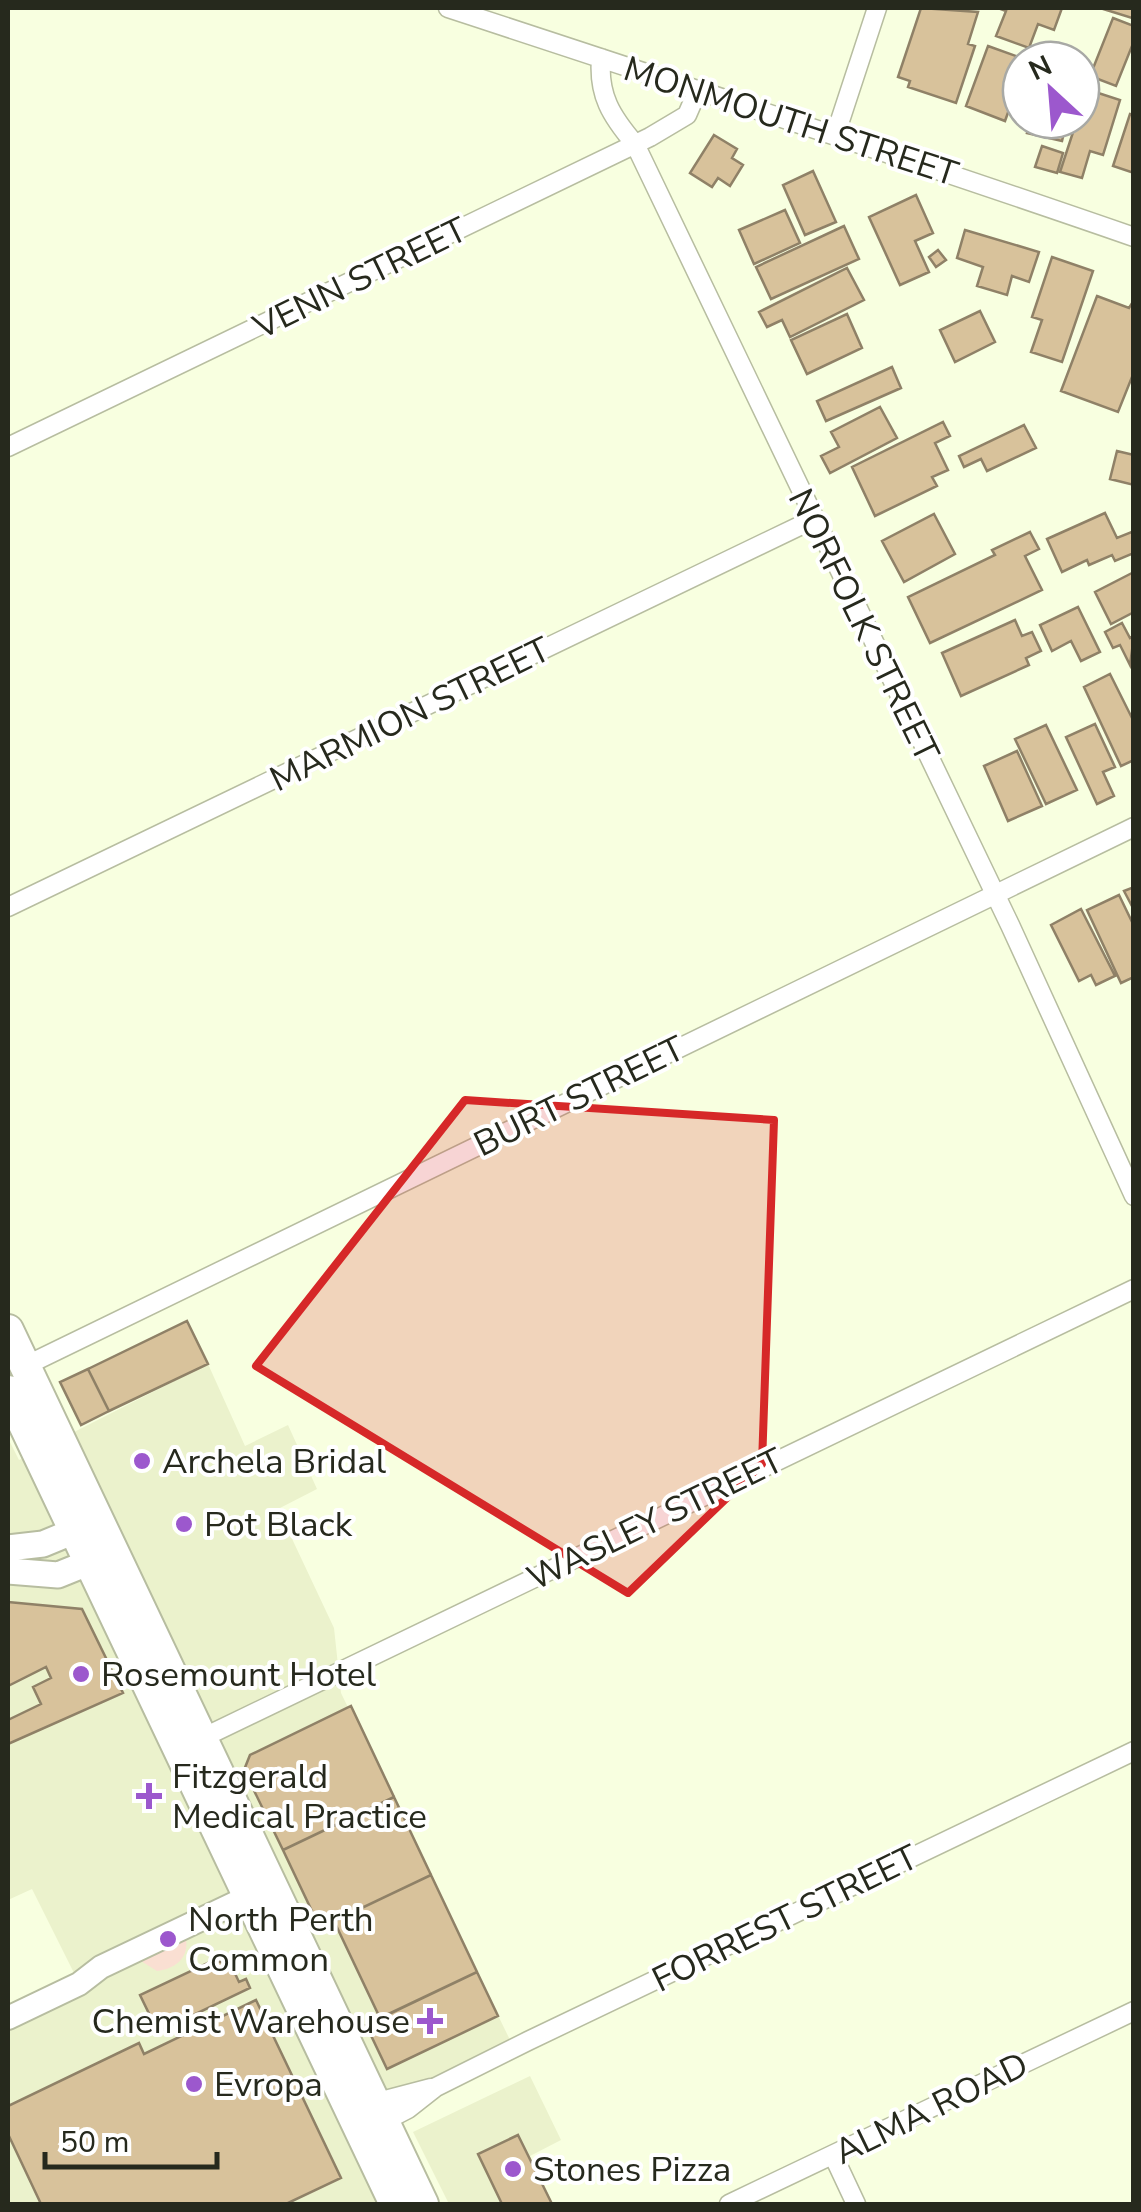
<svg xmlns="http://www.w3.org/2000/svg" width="1141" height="2212" viewBox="0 0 1141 2212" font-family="'Nunito Sans',sans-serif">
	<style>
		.built { fill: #ebf2cc }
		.green { fill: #fadfd2 }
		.building { fill: #d8c29b; stroke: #8f8167; stroke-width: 2.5 }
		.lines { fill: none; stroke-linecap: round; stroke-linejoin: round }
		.minor-casing { stroke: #b7bda0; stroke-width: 21 }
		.tertiary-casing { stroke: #b7bda0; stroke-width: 26 }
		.secondary-casing { stroke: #b7bda0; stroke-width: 29 }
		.primary-casing { stroke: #b7bda0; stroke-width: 34 }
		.minor { stroke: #fff; stroke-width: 18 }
		.tertiary { stroke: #fff; stroke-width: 22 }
		.secondary { stroke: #fff; stroke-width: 25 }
		.primary { stroke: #fff; stroke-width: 30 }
		.marked { fill: #d62828; fill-opacity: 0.2; stroke: #d62828; stroke-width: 8; stroke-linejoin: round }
		.poi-dot { fill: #9c58cd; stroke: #fff; stroke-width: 4 }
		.labels { text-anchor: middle; stroke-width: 8; stroke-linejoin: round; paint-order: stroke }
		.street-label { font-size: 35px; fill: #26291d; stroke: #fff }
		.poi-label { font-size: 35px; fill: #26291d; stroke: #fff; text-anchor: start }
	</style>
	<rect width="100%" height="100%" fill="#f8ffe0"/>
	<path class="built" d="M 208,1364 L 245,1446 L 288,1425 L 317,1489 L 278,1509 L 334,1628 L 341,1693 L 510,2040 L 377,2104 L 426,2204 L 8,2204 L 8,2018 L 79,1983 L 32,1889 L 8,1900 L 8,1438 L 19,1460 Z
		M 530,2076 L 561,2140 L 530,2156 L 553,2204 L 449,2204 L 413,2132 Z"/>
	<path class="green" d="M 186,1939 C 189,1958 175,1969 157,1971 L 141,1961 Z"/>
	<path class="building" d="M 921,8 L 978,12 L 968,44 L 975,46 L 956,103 L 908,87 L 910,81 L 898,77 Z
		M 998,8 L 1062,8 L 1054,30 L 1038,24 L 1029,48 L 996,36 L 1006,11 Z
		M 1100,8 L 1134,8 L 1134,12 L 1132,18 Z
		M 1113,18 L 1134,26 L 1134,41 L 1116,86 L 1090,76 Z
		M 988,46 L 1027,60 L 1021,60 L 1021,76 L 1005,121 L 966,106 Z
		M 1086,89 L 1120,100 L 1103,155 L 1090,151 L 1082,178 L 1060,172 L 1077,120 L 1081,120 Z
		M 1130,114 L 1134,115 L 1134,173 L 1113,166 Z
		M 1031,120 L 1067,120 L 1062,141 L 1027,133 Z
		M 714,135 L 737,149 L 732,158 L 743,165 L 730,186 L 718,178 L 712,187 L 690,173 Z
		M 1042,146 L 1063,153 L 1057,173 L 1035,167 Z
		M 813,171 L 836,222 L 805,235 L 783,185 Z
		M 916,195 L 933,233 L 915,241 L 929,272 L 900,285 L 869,217 Z
		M 785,210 L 800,243 L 754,264 L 739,230 Z
		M 844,226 L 859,259 L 771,299 L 756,267 Z
		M 965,230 L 1039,252 L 1029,282 L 1012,276 L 1007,295 L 977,286 L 983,267 L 957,258 Z
		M 938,250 L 946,260 L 936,267 L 929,257 Z
		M 1052,257 L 1093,271 L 1062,362 L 1031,352 L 1042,320 L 1032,317 Z
		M 847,268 L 864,300 L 790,337 L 782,320 L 767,327 L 759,312 Z
		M 1097,296 L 1129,308 L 1134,300 L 1134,372 L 1118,412 L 1061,391 Z
		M 980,311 L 995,342 L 955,362 L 940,330 Z
		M 847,314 L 862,348 L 807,374 L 791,340 Z
		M 892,367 L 901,388 L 826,421 L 817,401 Z
		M 880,407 L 897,438 L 830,473 L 821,456 L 839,447 L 831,432 Z
		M 943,422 L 950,436 L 935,443 L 948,470 L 932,477 L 937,486 L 875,516 L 852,467 Z
		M 1024,425 L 1036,448 L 987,471 L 981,459 L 964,467 L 959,456 Z
		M 1117,451 L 1134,455 L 1134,485 L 1110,479 Z
		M 1105,513 L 1117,538 L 1134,531 L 1134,553 L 1115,561 L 1112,555 L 1089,565 L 1087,560 L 1062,572 L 1047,539 Z
		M 934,514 L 955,554 L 904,582 L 882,541 Z
		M 1030,532 L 1039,549 L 1025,556 L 1042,590 L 930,643 L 908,597 L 995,555 L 992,550 Z
		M 1134,572 L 1134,612 L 1111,624 L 1095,592 Z
		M 1078,607 L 1100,652 L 1081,661 L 1071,641 L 1052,651 L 1040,625 Z
		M 1015,620 L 1022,636 L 1032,632 L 1041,651 L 1026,658 L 1029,665 L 961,696 L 942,653 Z
		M 1122,623 L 1130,638 L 1134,636 L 1130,665 L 1120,645 L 1113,648 L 1105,632 Z
		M 1110,674 L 1134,722 L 1134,760 L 1121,766 L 1084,687 Z
		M 1095,724 L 1115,767 L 1103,772 L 1114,796 L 1097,804 L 1066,737 Z
		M 1046,725 L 1077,790 L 1046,804 L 1015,739 Z
		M 1017,751 L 1042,806 L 1008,821 L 984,766 Z
		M 1134,887 L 1134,910 L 1124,891 Z
		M 1119,895 L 1134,926 L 1134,977 L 1121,983 L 1087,910 Z
		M 1081,909 L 1115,976 L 1096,985 L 1091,975 L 1079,981 L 1051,925 Z
		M 187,1321 L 208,1364 L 109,1411 L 88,1369 Z
		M 88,1369 L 109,1411 L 81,1425 L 60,1382 Z
		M 8,1602 L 82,1609 L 123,1693 L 8,1744 L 8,1720 L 41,1704 L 33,1687 L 51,1678 L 46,1667 L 8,1686 Z
		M 351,1706 L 394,1797 L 283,1850 L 244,1770 L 250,1755 Z
		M 394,1797 L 431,1875 L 320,1928 L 283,1850 Z
		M 431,1875 L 477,1972 L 380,2018 L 334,1921 Z
		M 214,1960 L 231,1965 L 239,1982 L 246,1979 L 250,1988 L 158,2032 L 140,1995 Z
		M 477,1972 L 498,2016 L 387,2069 L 366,2025 Z
		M 256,2000 L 341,2178 L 286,2204 L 41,2204 L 8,2134 L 8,2106 L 139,2043 L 144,2054 Z
		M 518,2135 L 552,2204 L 502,2204 L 478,2154 Z"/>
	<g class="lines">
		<g class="minor-casing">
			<path id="minor" d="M 448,8 C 677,83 906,158 1134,237
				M 601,58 C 598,95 611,116 635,144 L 1010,925 L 1134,1196
				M 836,133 L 877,8
				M 8,447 L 650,137 L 687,115 L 697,92
				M 8,907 L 812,520
				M 25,1366 L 1134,827
				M 196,1741 L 1134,1289
				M 370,2104 L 431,2088
				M 377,2125 L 408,2109 L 436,2087 L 528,2041 L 1134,1751
				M 833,2155 L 856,2204
				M 729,2204 L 1134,2011"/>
		</g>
		<g class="tertiary-casing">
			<path id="tertiary" d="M 8,2018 L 79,1984 L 101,1967 L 248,1897"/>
		</g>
		<g class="secondary-casing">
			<path id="secondary" d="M 8,1548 L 43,1544 L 89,1525
				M 8,1571 L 58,1575 L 105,1556"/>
		</g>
		<g class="primary-casing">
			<path id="primary" d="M 8,1330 L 423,2204
				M 8,1391 L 395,2204"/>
		</g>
		<use href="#minor" class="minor"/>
		<use href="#tertiary" class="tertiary"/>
		<use href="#secondary" class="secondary"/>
		<use href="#primary" class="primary"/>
	</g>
	<path class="marked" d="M 465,1100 L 774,1120 L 762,1464 L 628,1593 L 256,1366 Z"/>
	<g class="poi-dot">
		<circle cx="142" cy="1461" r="10"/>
		<circle cx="184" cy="1524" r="10"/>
		<circle cx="81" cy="1674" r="10"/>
		<path d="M144 1781h10v10h10v10h-10v10h-10v-10h-10v-10h10z"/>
		<circle cx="168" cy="1939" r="10"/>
		<path d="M425 2006h10v10h10v10h-10v10h-10v-10h-10v-10h10z"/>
		<circle cx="194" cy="2084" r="10"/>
		<circle cx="513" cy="2169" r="10"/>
	</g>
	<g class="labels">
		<g class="street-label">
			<text transform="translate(791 121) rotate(18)" y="12">MONMOUTH STREET</text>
			<text transform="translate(360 278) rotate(-26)" y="12">VENN STREET</text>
			<text transform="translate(864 625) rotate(64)" y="12">NORFOLK STREET</text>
			<text transform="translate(410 714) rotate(-26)" y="12">MARMION STREET</text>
			<text transform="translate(579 1096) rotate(-26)" y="12">BURT STREET</text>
			<text transform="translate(655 1519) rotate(-26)" y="12">WASLEY STREET</text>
			<text transform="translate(785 1918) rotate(-26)" y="12">FORREST STREET</text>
			<text transform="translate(931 2108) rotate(-26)" y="12">ALMA ROAD</text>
		</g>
		<g class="poi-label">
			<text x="162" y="1473">Archela Bridal</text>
			<text x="204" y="1536">Pot Black</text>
			<text x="101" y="1686">Rosemount Hotel</text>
			<text x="172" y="1788">Fitzgerald<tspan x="172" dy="40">Medical Practice</tspan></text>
			<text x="188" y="1931">North Perth<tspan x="188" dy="40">Common</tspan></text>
			<text x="410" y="2033" text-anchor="end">Chemist Warehouse</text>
			<text x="214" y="2096">Evropa</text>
			<text x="533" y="2181">Stones Pizza</text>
		</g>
	</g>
	<rect width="1141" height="2212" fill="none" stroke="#26291d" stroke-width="20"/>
	<g transform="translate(1051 90) rotate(334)"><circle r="48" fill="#ffffff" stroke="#a8a9a5" stroke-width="2.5"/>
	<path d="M0-8L18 38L0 25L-18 38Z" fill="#9c58cd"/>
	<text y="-15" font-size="28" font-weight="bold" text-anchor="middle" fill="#26291d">N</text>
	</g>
	<path d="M45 2152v15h172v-15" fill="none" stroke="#26291d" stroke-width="5"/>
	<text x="60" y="2152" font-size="30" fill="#26291d" stroke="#ffffff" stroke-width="8" paint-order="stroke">50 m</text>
</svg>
